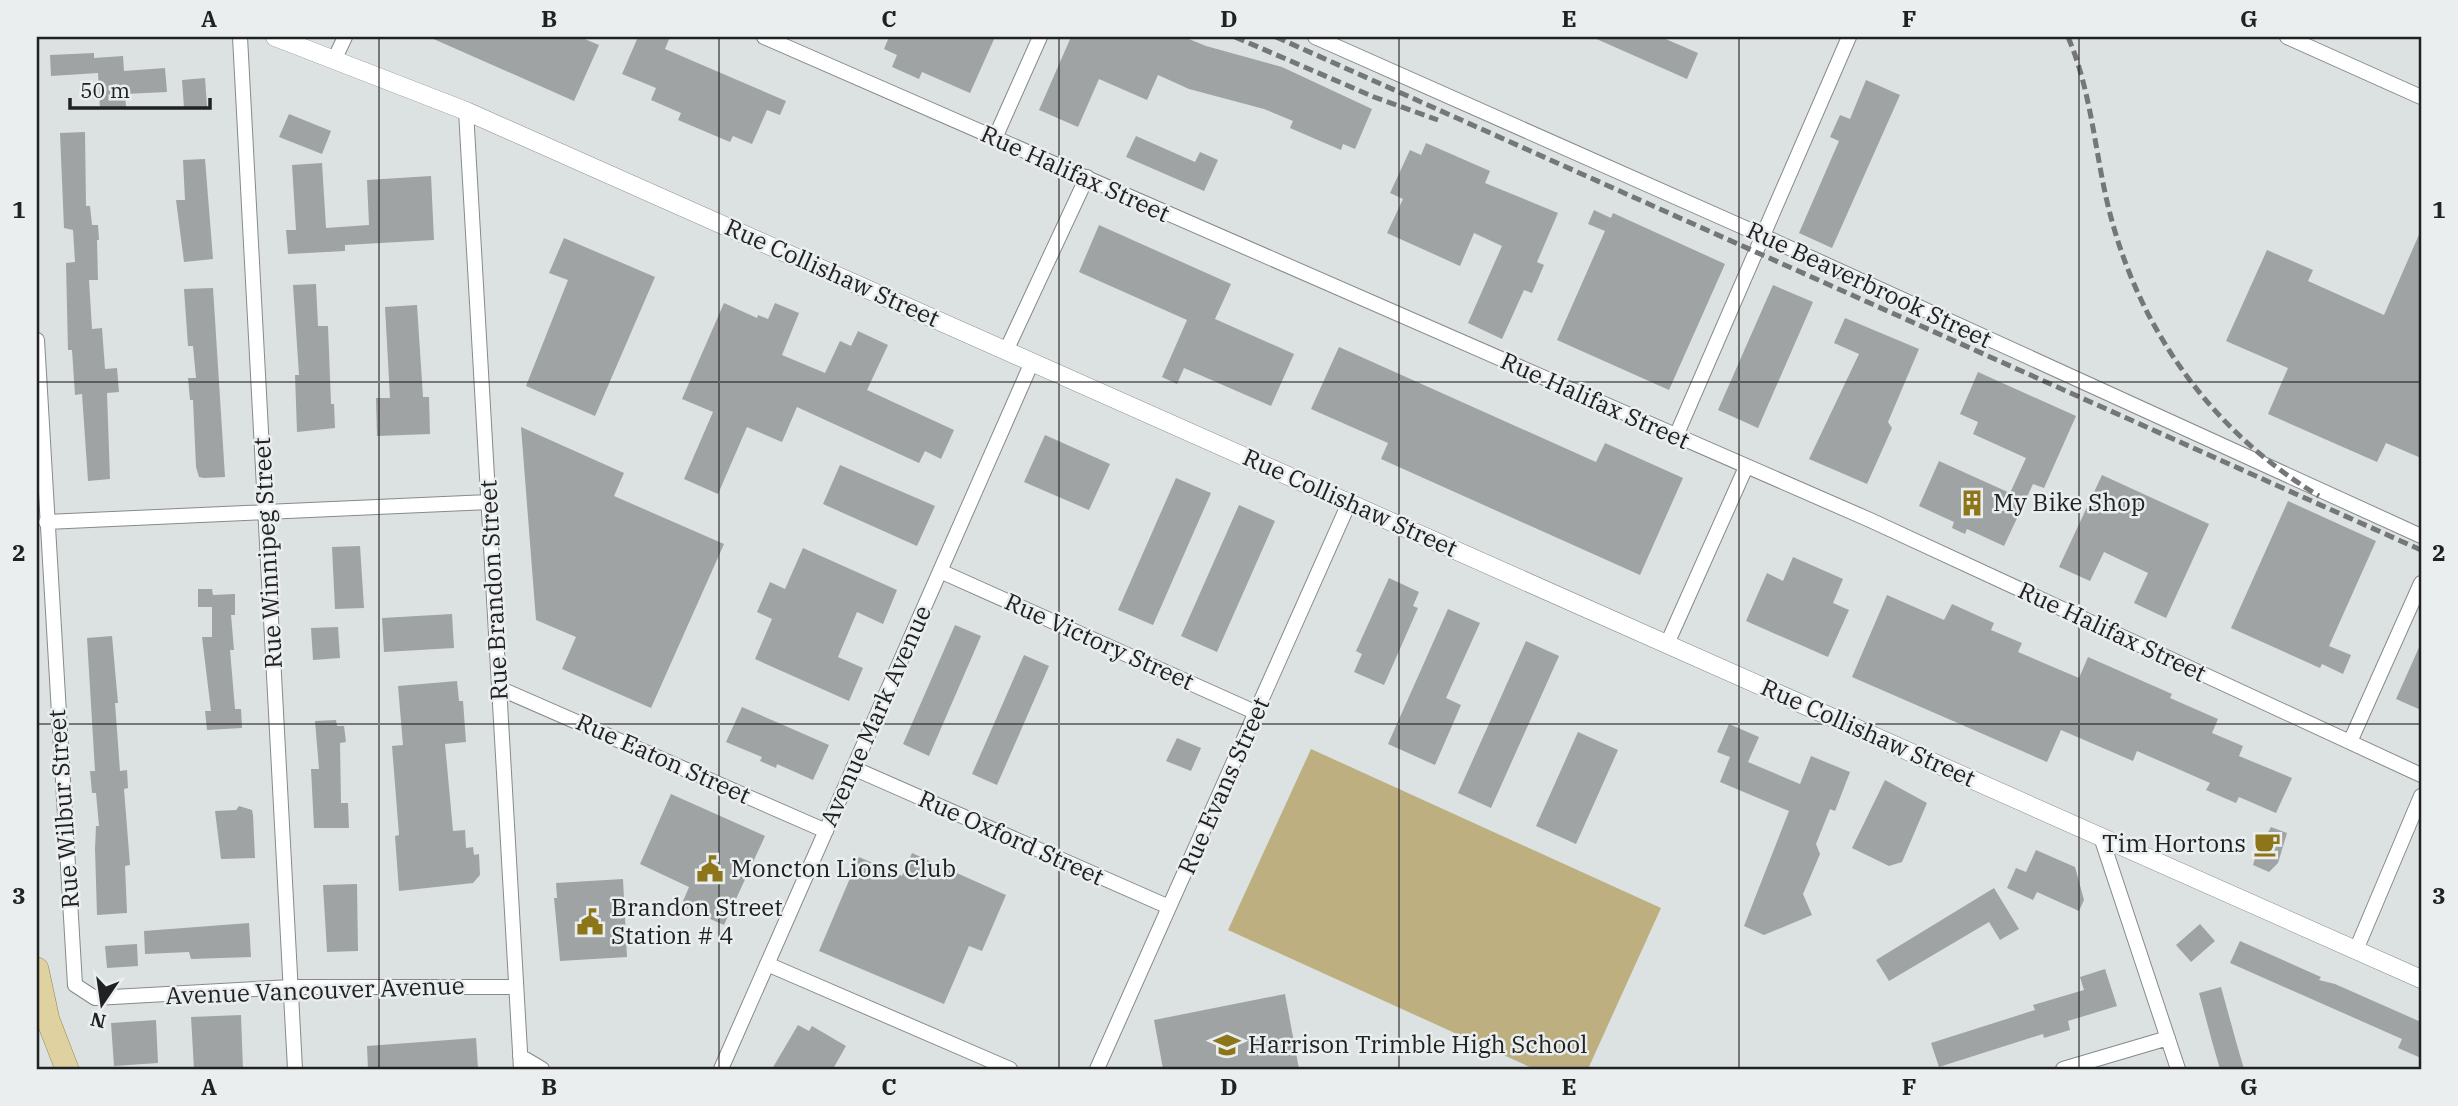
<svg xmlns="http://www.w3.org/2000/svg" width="2458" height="1106" viewBox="0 0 2458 1106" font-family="'IBM Plex Serif',serif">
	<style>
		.green { fill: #bdaf80 }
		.building { fill: #9fa3a4 }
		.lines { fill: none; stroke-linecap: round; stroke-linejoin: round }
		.minor-casing { stroke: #868a8b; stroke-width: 16 }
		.tertiary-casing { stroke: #868a8b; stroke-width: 19 }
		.primary-casing { stroke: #8f804c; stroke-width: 24 }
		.minor { stroke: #fff; stroke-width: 14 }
		.tertiary { stroke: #fff; stroke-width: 18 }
		.primary { stroke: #e0d1a1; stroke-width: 23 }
		.rail { stroke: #747677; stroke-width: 5; stroke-dasharray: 10 5; stroke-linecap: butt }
		.grid { fill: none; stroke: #202122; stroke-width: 2; stroke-opacity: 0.55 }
		.labels { text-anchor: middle; stroke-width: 5; stroke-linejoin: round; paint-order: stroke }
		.street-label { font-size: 24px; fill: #202122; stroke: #eaeeef }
		.poi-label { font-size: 24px; fill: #202122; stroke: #eaeeef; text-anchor: start }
		.neatline { fill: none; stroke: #202122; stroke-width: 2.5 }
		.grid-label { font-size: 23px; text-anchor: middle; font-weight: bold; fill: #202122 }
	</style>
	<rect width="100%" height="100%" fill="#dce1e2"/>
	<path class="green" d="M 1311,749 L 1661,908 L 1588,1069 L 1534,1069 L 1228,930 Z"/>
	<path class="building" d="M 429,37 L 580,37 L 599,45 L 574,101 Z
		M 638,37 L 670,37 L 665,49 L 786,101 L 780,115 L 767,110 L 752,144 L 733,136 L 730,142 L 678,120 L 681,113 L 651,100 L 656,88 L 622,74 Z
		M 889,37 L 995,37 L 970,93 L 922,72 L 919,79 L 892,67 L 897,55 L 884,49 Z
		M 1071,37 L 1184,37 L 1206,46 L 1282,67 L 1372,109 L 1355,149 L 1343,144 L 1341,150 L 1290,128 L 1293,121 L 1264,109 L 1189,89 L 1158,75 L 1147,100 L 1099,79 L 1078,127 L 1039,110 Z
		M 1592,37 L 1661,37 L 1698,53 L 1687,79 Z
		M 94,53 L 94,58 L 123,56 L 124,71 L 165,68 L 167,92 L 125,94 L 126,107 L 100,109 L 98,73 L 51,76 L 50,55 Z
		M 205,78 L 207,107 L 184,108 L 182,80 Z
		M 1866,80 L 1900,95 L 1832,248 L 1799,233 L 1839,141 L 1830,137 L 1840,115 L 1850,119 Z
		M 289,114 L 331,131 L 322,154 L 279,137 Z
		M 85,132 L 86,206 L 90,206 L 92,225 L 98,225 L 99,240 L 97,240 L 98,280 L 89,280 L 92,329 L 102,328 L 105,369 L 117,368 L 119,392 L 107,393 L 110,479 L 88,481 L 82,394 L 75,395 L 72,350 L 68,350 L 66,263 L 75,262 L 73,230 L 64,228 L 60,133 Z
		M 1136,136 L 1195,162 L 1200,152 L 1218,160 L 1204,191 L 1126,157 Z
		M 1426,143 L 1490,171 L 1485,183 L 1558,213 L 1537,262 L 1544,265 L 1532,293 L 1524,290 L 1502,339 L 1468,323 L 1502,246 L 1474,233 L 1460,266 L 1387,233 L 1403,199 L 1390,193 L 1410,150 L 1421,155 Z
		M 205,159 L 213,259 L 184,262 L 176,200 L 185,200 L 183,160 Z
		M 322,163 L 326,228 L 369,225 L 367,180 L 431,176 L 434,240 L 345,245 L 345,251 L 288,254 L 286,230 L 296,230 L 292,165 Z
		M 1594,210 L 1611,218 L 1613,213 L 1725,264 L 1669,390 L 1557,340 L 1605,231 L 1588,224 Z
		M 1099,225 L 1231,284 L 1215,319 L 1294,354 L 1271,406 L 1184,368 L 1177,384 L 1162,377 L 1187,320 L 1079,272 Z
		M 2421,230 L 2421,458 L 2386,443 L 2377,462 L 2268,414 L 2288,368 L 2226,341 L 2267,250 L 2313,270 L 2308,281 L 2384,315 Z
		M 564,238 L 655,277 L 595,416 L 526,386 L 568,280 L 549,273 Z
		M 316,284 L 318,326 L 328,326 L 331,404 L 334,404 L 335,428 L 297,432 L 295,375 L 299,375 L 293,285 Z
		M 1773,285 L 1813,302 L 1758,428 L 1718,410 Z
		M 213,288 L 225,477 L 204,478 L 199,477 L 196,467 L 193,400 L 190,400 L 188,378 L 196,378 L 193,346 L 188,346 L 184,289 Z
		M 724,303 L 757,318 L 758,315 L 768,319 L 775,303 L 799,313 L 782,355 L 825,373 L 840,341 L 851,346 L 858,331 L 888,345 L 867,390 L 954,430 L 941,459 L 925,451 L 919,463 L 797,407 L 782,442 L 747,427 L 718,494 L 684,479 L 713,412 L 682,399 Z
		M 417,305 L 423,397 L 429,397 L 430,434 L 377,436 L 376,398 L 390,398 L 385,307 Z
		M 1845,318 L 1919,349 L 1888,422 L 1892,428 L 1867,484 L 1809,459 L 1859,354 L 1834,343 Z
		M 1339,347 L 1596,462 L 1605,443 L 1683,478 L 1640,575 L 1381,459 L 1388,443 L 1311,409 Z
		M 1978,372 L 2076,416 L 2044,488 L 2033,484 L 2004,546 L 1967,529 L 1965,534 L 1952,528 L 1954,522 L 1919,506 L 1939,461 L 2010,493 L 2026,458 L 1973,434 L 1978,422 L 1960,414 Z
		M 521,427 L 624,473 L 614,496 L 724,544 L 651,708 L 562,669 L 576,637 L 536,620 Z
		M 1045,435 L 1110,464 L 1089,510 L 1024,482 Z
		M 840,465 L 935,506 L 917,546 L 823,504 Z
		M 2102,475 L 2209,524 L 2166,618 L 2134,603 L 2148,573 L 2104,552 L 2090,581 L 2059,567 Z
		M 1176,478 L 1211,493 L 1153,625 L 1118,610 Z
		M 2288,501 L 2376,541 L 2329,646 L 2351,655 L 2343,674 L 2322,664 L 2320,668 L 2231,628 Z
		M 1239,505 L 1275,521 L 1217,652 L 1181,636 Z
		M 360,546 L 364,608 L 335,609 L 332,547 Z
		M 803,548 L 897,590 L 883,624 L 857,612 L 838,657 L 863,668 L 849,701 L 755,659 L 772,619 L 757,612 L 770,582 L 785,589 Z
		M 1793,557 L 1843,579 L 1833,603 L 1849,610 L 1828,657 L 1746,621 L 1767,573 L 1783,581 Z
		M 1389,578 L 1419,592 L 1413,606 L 1418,608 L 1384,685 L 1354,672 L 1362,654 L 1356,651 Z
		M 198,589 L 212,589 L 213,595 L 235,594 L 235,615 L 231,615 L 234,650 L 230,650 L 235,709 L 241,709 L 242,728 L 207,730 L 205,711 L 211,711 L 202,637 L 212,637 L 212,607 L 198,607 Z
		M 1887,595 L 1944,620 L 1952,604 L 1994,623 L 1991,630 L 2022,643 L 2018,652 L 2079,678 L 2088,657 L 2172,694 L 2170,698 L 2218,719 L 2212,733 L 2243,746 L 2239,756 L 2292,778 L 2276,813 L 2239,797 L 2236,803 L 2206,790 L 2210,783 L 2137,751 L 2133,761 L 2061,730 L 2047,762 L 1852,677 Z
		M 1448,609 L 1480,623 L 1446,698 L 1461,705 L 1435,765 L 1388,744 Z
		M 452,614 L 454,648 L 384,652 L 382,618 Z
		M 955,625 L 981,636 L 929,756 L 903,744 Z
		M 338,627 L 340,658 L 313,660 L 311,628 Z
		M 112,636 L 118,703 L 115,703 L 120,771 L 127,770 L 128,788 L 124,789 L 130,865 L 125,866 L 127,913 L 97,915 L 95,849 L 96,826 L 99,826 L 96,793 L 92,793 L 90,771 L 95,771 L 87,638 Z
		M 1526,641 L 1559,656 L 1491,808 L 1458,793 Z
		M 2421,643 L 2421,710 L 2396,699 Z
		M 1024,655 L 1049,666 L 997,785 L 972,774 Z
		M 457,681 L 459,701 L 463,701 L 466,742 L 445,744 L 453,831 L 465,830 L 466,848 L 473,847 L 474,855 L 479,854 L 480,875 L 473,883 L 399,891 L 395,836 L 399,835 L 392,746 L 403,745 L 398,686 Z
		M 742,707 L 829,745 L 813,780 L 777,764 L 776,768 L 760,761 L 762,757 L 726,742 Z
		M 336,720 L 337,726 L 344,726 L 346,742 L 340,743 L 341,803 L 348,803 L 349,828 L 314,828 L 311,769 L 319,769 L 315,721 Z
		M 1729,724 L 1759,737 L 1748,762 L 1800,784 L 1811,756 L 1850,772 L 1835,811 L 1830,809 L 1816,844 L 1820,854 L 1803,894 L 1812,915 L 1764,935 L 1744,926 L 1789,811 L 1720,782 L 1730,757 L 1717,752 Z
		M 1578,732 L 1618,750 L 1576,844 L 1536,826 Z
		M 1177,738 L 1201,748 L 1191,771 L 1166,761 Z
		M 1885,780 L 1927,803 L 1902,862 L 1889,866 L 1852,848 Z
		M 671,794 L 765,836 L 724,925 L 681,906 L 689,887 L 640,864 Z
		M 239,806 L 252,810 L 253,815 L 255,858 L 221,859 L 215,811 L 236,810 Z
		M 2271,827 L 2287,833 L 2278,863 L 2269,872 L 2253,865 L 2262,836 L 2267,834 Z
		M 2036,850 L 2075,867 L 2084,900 L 2079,911 L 2037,892 L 2033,900 L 2007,888 L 2016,868 L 2026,872 Z
		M 912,853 L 1006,895 L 982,951 L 969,946 L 944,1004 L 819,951 L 859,857 L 902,876 Z
		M 623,879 L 627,957 L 560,961 L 554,898 L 557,898 L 556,883 Z
		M 357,884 L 358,951 L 327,952 L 323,885 Z
		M 1994,888 L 2019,929 L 2000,940 L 1989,922 L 1889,981 L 1876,960 Z
		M 249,923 L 251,957 L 191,959 L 189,952 L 145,954 L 144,931 Z
		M 2200,924 L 2215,941 L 2191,962 L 2176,945 Z
		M 2240,941 L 2321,977 L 2319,980 L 2335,984 L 2421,1022 L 2421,1058 L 2398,1048 L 2402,1039 L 2230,963 Z
		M 137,944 L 138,966 L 107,968 L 105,946 Z
		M 2105,969 L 2117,1006 L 2068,1021 L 2070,1030 L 2044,1038 L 2043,1034 L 1939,1067 L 1931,1043 L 2035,1010 L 2033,1005 L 2084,990 L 2080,977 Z
		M 2221,987 L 2237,1045 L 2244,1069 L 2220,1069 L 2213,1045 L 2199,993 Z
		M 1285,994 L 1299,1069 L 1163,1069 L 1154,1020 Z
		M 241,1015 L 243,1069 L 194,1069 L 191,1017 Z
		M 156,1020 L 158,1063 L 114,1066 L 111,1023 Z
		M 798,1025 L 809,1031 L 812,1026 L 846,1046 L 833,1069 L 772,1069 Z
		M 476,1038 L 478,1069 L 368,1069 L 367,1046 Z"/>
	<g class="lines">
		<g class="minor-casing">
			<path id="minor" d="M 240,37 L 295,1069
				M 764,37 L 1870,520 L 2421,775
				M 1315,37 L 1761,235 L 2421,536
				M 2287,37 L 2421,97
				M 335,58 L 345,37
				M 466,111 L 521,1069
				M 995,138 L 1040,37
				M 37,340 L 75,985 L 95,998 L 291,987 L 516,987
				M 1006,351 L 1087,177
				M 1676,436 L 1849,37
				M 46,522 L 489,502
				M 940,571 L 1257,713
				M 1667,644 L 1746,467
				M 499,688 L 826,831
				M 2350,742 L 2421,583
				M 853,768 L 1169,907
				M 2101,837 L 2178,1069
				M 2356,950 L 2421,796
				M 767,964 L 1010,1069
				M 520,1056 L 542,1069
				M 721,1069 L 1032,362
				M 1097,1069 L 1349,503
				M 2063,1069 L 2168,1038"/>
		</g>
		<g class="tertiary-casing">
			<path id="tertiary" d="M 275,37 L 466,111 L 2421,979"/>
		</g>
		<g class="primary-casing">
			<path id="primary" d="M 37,969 L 48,1020 L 67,1069"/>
		</g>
		<use href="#minor" class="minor"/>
		<use href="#tertiary" class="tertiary"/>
		<use href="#primary" class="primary"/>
		<path class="rail" d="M 1235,37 L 1374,97 L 1438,120
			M 1276,37 L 2421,550
			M 2068,37 C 2090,88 2094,143 2106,197 C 2134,323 2208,429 2319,496"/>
	</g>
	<path class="grid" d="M 379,37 L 379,1069M 719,37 L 719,1069M 1059,37 L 1059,1069M 1399,37 L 1399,1069M 1739,37 L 1739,1069M 2079,37 L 2079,1069M 37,382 L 2421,382M 37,724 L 2421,724"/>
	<defs>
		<g id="building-bare" transform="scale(2.1)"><path d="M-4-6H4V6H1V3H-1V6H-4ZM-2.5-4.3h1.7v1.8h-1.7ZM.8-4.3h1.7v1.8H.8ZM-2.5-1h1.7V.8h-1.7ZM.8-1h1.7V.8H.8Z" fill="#8d7519" stroke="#eaeeef" stroke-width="2.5" paint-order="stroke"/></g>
		<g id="cafe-bare" transform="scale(2.1)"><path d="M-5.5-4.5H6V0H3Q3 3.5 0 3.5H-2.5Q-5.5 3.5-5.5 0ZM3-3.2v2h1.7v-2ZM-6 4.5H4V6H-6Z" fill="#8d7519" stroke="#eaeeef" stroke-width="2.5" paint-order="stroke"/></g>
		<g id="civic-bare" transform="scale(2.1)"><path d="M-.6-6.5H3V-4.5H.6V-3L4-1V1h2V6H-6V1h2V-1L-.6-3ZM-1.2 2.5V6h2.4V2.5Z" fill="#8d7519" stroke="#eaeeef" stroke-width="2.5" paint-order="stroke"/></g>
		<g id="school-bare" transform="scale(2.1)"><path d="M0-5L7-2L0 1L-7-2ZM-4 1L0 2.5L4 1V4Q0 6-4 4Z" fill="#8d7519" stroke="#eaeeef" stroke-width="2.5" paint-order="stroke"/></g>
	</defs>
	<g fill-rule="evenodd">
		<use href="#building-bare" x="1972" y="503"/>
		<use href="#cafe-bare" x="2267" y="844"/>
		<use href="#civic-bare" x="710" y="869"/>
		<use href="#civic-bare" x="590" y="922"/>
		<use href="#school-bare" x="1227" y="1045"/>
	</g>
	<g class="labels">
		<g class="street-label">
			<text transform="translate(1075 174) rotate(24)" y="8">Rue Halifax Street</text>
			<text transform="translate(832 273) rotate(24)" y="8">Rue Collishaw Street</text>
			<text transform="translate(1869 285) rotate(25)" y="8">Rue Beaverbrook Street</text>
			<text transform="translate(1595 401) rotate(24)" y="8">Rue Halifax Street</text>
			<text transform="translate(1350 503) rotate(24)" y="8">Rue Collishaw Street</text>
			<text transform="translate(268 553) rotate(-93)" y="8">Rue Winnipeg Street</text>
			<text transform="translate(494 590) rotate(-93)" y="8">Rue Brandon Street</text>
			<text transform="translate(2112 632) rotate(25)" y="8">Rue Halifax Street</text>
			<text transform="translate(1099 642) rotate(24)" y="8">Rue Victory Street</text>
			<text transform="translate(876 716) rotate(-66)" y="8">Avenue Mark Avenue</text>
			<text transform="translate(1868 733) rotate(24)" y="8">Rue Collishaw Street</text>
			<text transform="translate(663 759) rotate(24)" y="8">Rue Eaton Street</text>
			<text transform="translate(1224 786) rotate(-66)" y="8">Rue Evans Street</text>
			<text transform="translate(64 809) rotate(-94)" y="8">Rue Wilbur Street</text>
			<text transform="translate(1011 838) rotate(24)" y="8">Rue Oxford Street</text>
			<text transform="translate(315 991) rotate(-2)" y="8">Avenue Vancouver Avenue</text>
		</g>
		<g class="poi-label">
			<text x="1993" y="511">My Bike Shop</text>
			<text x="2246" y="852" text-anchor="end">Tim Hortons</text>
			<text x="731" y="877">Moncton Lions Club</text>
			<text x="611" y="916">Brandon Street<tspan x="611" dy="28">Station # 4</tspan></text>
			<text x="1248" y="1053">Harrison Trimble High School</text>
		</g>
	</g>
	<rect width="2458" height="1106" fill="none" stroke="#eaeeef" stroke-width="77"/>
	<g transform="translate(102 1004) rotate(193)" stroke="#eaeeef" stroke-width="5" paint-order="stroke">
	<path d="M0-5L12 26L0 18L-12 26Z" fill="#202122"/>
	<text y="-10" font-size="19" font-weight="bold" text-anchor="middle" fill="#202122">N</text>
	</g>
	<path d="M70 98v10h140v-10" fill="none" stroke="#202122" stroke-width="3.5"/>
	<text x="80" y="98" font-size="21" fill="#202122" stroke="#eaeeef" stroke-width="5" paint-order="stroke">50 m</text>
	<rect x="38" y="38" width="2382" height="1030" class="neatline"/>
	<g class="grid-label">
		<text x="209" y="27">A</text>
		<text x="549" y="27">B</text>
		<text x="889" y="27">C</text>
		<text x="1229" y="27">D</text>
		<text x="1569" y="27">E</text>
		<text x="1909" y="27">F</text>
		<text x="2249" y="27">G</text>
		<text x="19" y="218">1</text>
		<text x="2439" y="218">1</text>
		<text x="19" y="561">2</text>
		<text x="2439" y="561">2</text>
		<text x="19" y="904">3</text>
		<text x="2439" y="904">3</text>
		<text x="209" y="1095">A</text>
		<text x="549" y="1095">B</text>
		<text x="889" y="1095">C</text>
		<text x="1229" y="1095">D</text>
		<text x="1569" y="1095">E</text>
		<text x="1909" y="1095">F</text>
		<text x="2249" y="1095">G</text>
	</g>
</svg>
